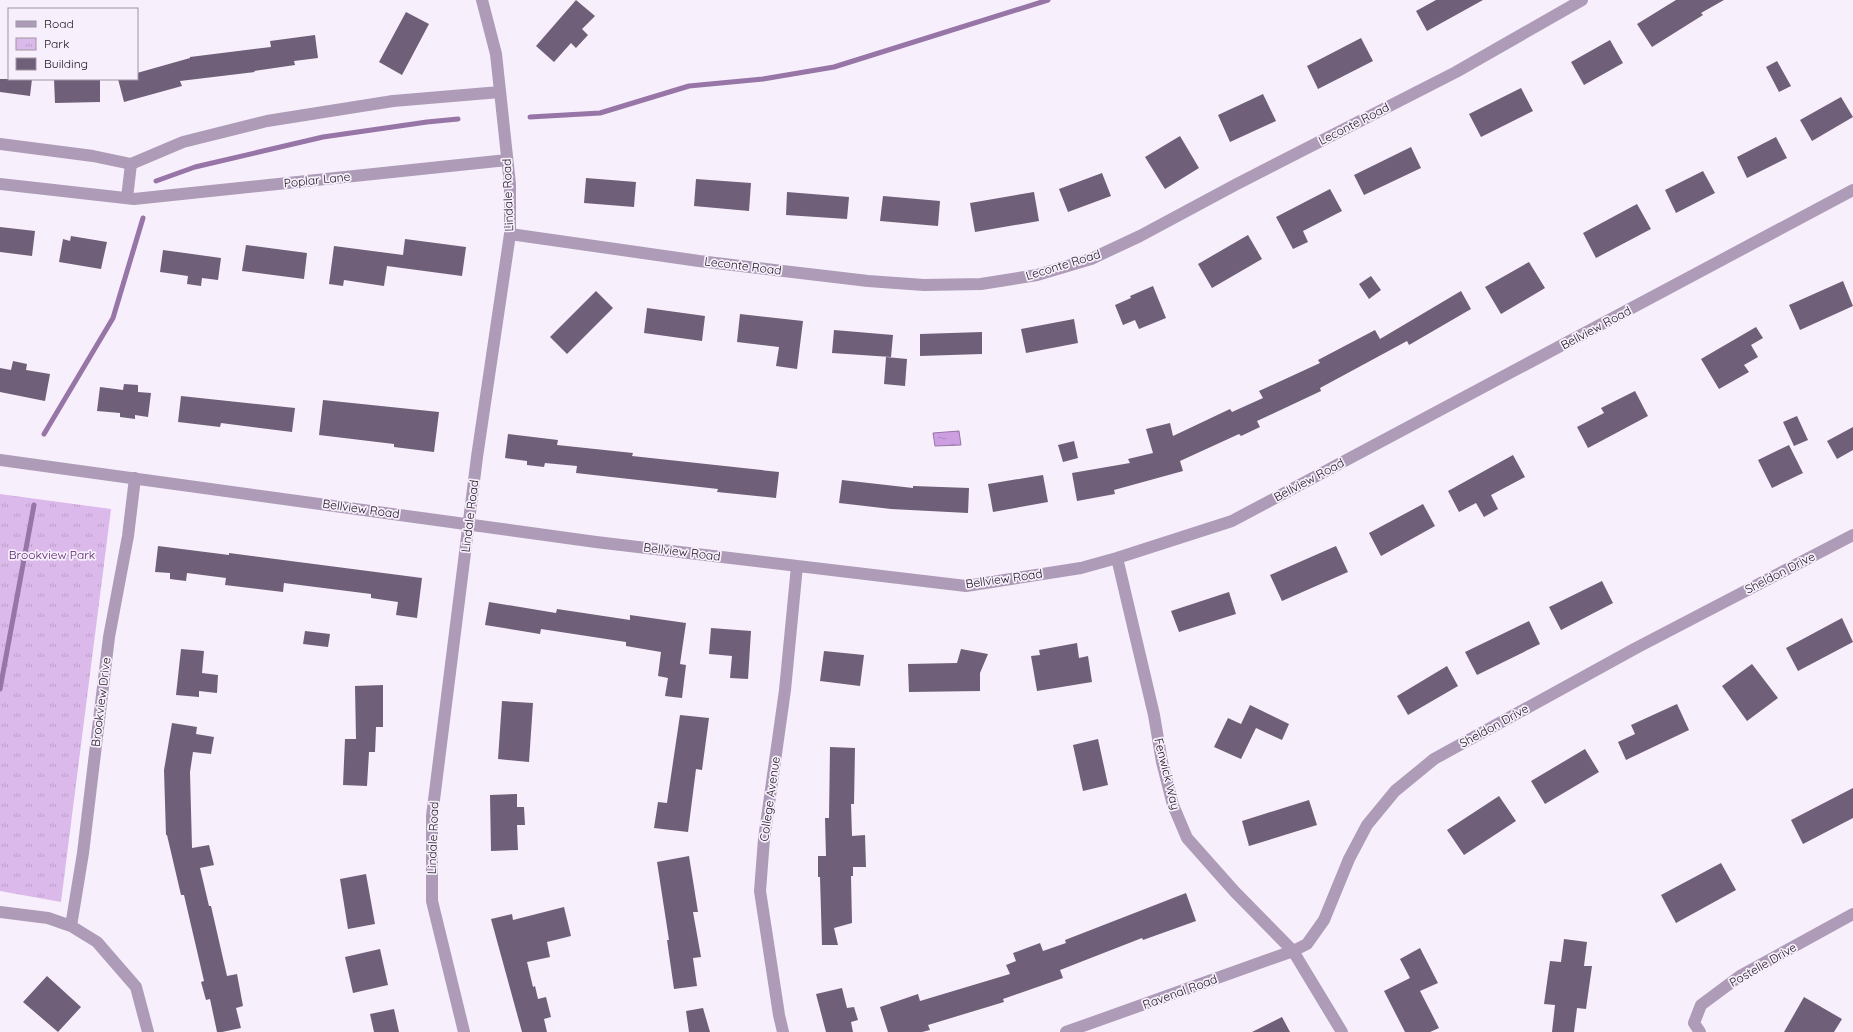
<svg xmlns="http://www.w3.org/2000/svg" width="1853" height="1032" viewBox="0 0 1853 1032" font-family="Quicksand,sans-serif">
	<style>
		.park { fill: url(#park-tufts) }
		.water { fill: url(#water-ripples); stroke: #9775a7 }
		.lines { fill: none; stroke-linecap: round; stroke-linejoin: round }
		.stream { stroke: #9775a7; stroke-width: 5 }
		.building { fill: #705f78 }
		.minor { stroke: #ae9bb8; stroke-width: 12 }
		.labels { text-anchor: middle; stroke-width: 3.5; stroke-linejoin: round; paint-order: stroke }
		.street-label { font-size: 12px; fill: #19121c; stroke: #f7effb }
		.park-label { font-size: 12px; fill: #541d6a; stroke: #f7effb }
	</style>
	<defs>
		<pattern id="park-tufts" width="24" height="20" patternUnits="userSpaceOnUse"><rect width="24" height="20" fill="#dbbaeb"/><path d="M3 7l-1-3M5 7V3M7 7l1-3M15 17l-1-3M17 17v-4M19 17l1-3" fill="none" stroke="#bb9fc9"/></pattern>
		<pattern id="water-ripples" width="26" height="14" patternUnits="userSpaceOnUse"><rect width="26" height="14" fill="#cd9fe2"/><path d="M2 4q2-2 4 0t4 0M15 11q2-2 4 0t4 0" fill="none" stroke="#af88c1"/></pattern>
	</defs>
	<rect width="100%" height="100%" fill="#f7effb"/>
	<path class="park" d="M 0,494 L 111,509 L 61,902 L 0,891 Z"/>
	<path class="water" d="M 959,431 L 961,445 L 935,446 L 933,433 Z"/>
	<g class="lines">
		<path class="stream" d="M 530,117 L 600,113 L 689,86 L 763,79 L 834,67 L 1048,0
			M 156,181 L 195,167 L 323,137 L 427,122 L 458,119
			M 44,434 L 113,318 L 143,218
			M 0,689 L 34,505"/>
	</g>
	<path class="building" d="M 576,0 L 595,16 L 582,29 L 588,35 L 576,48 L 571,43 L 554,62 L 536,46 Z
		M 1436,0 L 1483,0 L 1427,31 L 1416,11 Z
		M 1676,0 L 1724,0 L 1701,13 L 1703,15 L 1652,47 L 1637,24 Z
		M 406,12 L 429,24 L 402,75 L 379,62 Z
		M 315,35 L 318,58 L 294,61 L 295,65 L 254,71 L 255,72 L 180,81 L 182,86 L 124,102 L 118,79 L 137,79 L 137,73 L 190,58 L 190,57 L 271,47 L 270,41 Z
		M 1361,38 L 1373,61 L 1318,89 L 1307,66 Z
		M 1610,40 L 1623,63 L 1584,85 L 1571,62 Z
		M 1777,61 L 1791,86 L 1779,92 L 1766,67 Z
		M 0,79 L 32,79 L 30,96 L 0,92 Z
		M 54,79 L 100,79 L 100,102 L 55,103 Z
		M 1521,88 L 1533,111 L 1481,137 L 1469,114 Z
		M 1263,94 L 1276,121 L 1230,142 L 1218,115 Z
		M 1841,97 L 1853,117 L 1812,141 L 1800,120 Z
		M 1180,136 L 1199,168 L 1165,189 L 1145,157 Z
		M 1776,137 L 1787,158 L 1747,178 L 1737,157 Z
		M 1411,147 L 1421,168 L 1364,195 L 1354,175 Z
		M 1703,171 L 1715,193 L 1676,213 L 1665,190 Z
		M 1102,173 L 1111,196 L 1068,212 L 1059,189 Z
		M 586,178 L 636,182 L 634,207 L 584,203 Z
		M 696,179 L 751,183 L 749,211 L 694,206 Z
		M 1330,189 L 1342,211 L 1303,231 L 1308,242 L 1293,249 L 1276,217 Z
		M 787,192 L 849,197 L 847,219 L 786,215 Z
		M 1034,192 L 1039,221 L 975,232 L 970,203 Z
		M 883,196 L 940,201 L 938,226 L 880,221 Z
		M 1637,204 L 1651,229 L 1596,258 L 1583,233 Z
		M 0,227 L 35,231 L 32,256 L 0,252 Z
		M 1248,235 L 1262,259 L 1212,288 L 1198,264 Z
		M 71,236 L 107,242 L 101,269 L 59,262 L 63,239 L 70,241 Z
		M 405,239 L 466,247 L 462,276 L 387,266 L 384,286 L 344,280 L 343,286 L 329,284 L 334,246 L 403,255 Z
		M 246,245 L 307,253 L 304,279 L 242,271 Z
		M 163,250 L 221,258 L 218,280 L 202,278 L 201,286 L 187,284 L 188,276 L 160,272 Z
		M 1529,262 L 1545,288 L 1501,314 L 1485,287 Z
		M 1371,276 L 1381,290 L 1369,299 L 1359,284 Z
		M 1843,281 L 1853,306 L 1800,330 L 1789,305 Z
		M 1153,286 L 1166,318 L 1139,329 L 1135,320 L 1123,325 L 1115,305 L 1131,298 L 1130,296 Z
		M 596,291 L 613,308 L 567,354 L 550,337 Z
		M 1461,291 L 1471,309 L 1409,345 L 1407,341 L 1320,388 L 1321,391 L 1257,421 L 1260,427 L 1241,436 L 1239,434 L 1180,461 L 1183,471 L 1114,490 L 1115,494 L 1077,501 L 1072,473 L 1130,463 L 1128,459 L 1153,453 L 1146,429 L 1170,423 L 1173,436 L 1230,409 L 1232,412 L 1263,398 L 1259,391 L 1320,363 L 1318,360 L 1375,330 L 1380,339 Z
		M 647,308 L 705,316 L 702,341 L 644,333 Z
		M 740,314 L 803,321 L 797,369 L 776,366 L 779,347 L 737,342 Z
		M 1074,319 L 1078,343 L 1026,353 L 1021,329 Z
		M 1756,327 L 1763,338 L 1751,345 L 1758,357 L 1744,365 L 1749,372 L 1719,389 L 1701,359 Z
		M 834,330 L 893,335 L 891,357 L 832,353 Z
		M 982,332 L 982,354 L 920,356 L 920,334 Z
		M 886,357 L 907,359 L 905,386 L 884,384 Z
		M 13,361 L 27,364 L 26,370 L 50,374 L 45,401 L 0,392 L 0,368 L 11,370 Z
		M 124,384 L 138,385 L 138,392 L 151,393 L 148,417 L 135,415 L 135,419 L 120,417 L 120,413 L 97,411 L 100,387 L 123,390 Z
		M 1635,391 L 1648,416 L 1588,448 L 1577,427 L 1604,413 L 1601,408 Z
		M 181,396 L 295,408 L 292,432 L 221,423 L 220,427 L 178,422 Z
		M 323,400 L 439,412 L 434,452 L 394,447 L 394,444 L 319,435 Z
		M 1797,416 L 1808,440 L 1794,446 L 1783,422 Z
		M 1853,427 L 1853,450 L 1837,459 L 1827,441 Z
		M 508,434 L 558,440 L 557,445 L 633,453 L 632,456 L 779,472 L 776,498 L 717,492 L 718,489 L 576,473 L 577,466 L 545,463 L 544,467 L 527,465 L 527,461 L 505,458 Z
		M 1074,441 L 1078,458 L 1063,462 L 1058,445 Z
		M 1789,445 L 1803,473 L 1772,488 L 1758,460 Z
		M 1513,455 L 1525,477 L 1491,495 L 1498,509 L 1484,517 L 1476,503 L 1459,512 L 1448,491 Z
		M 1043,475 L 1048,502 L 993,512 L 988,484 Z
		M 842,480 L 913,488 L 913,486 L 969,488 L 968,513 L 891,509 L 839,503 Z
		M 1423,504 L 1435,526 L 1381,556 L 1369,533 Z
		M 158,546 L 229,555 L 229,553 L 422,578 L 417,618 L 396,615 L 398,602 L 371,598 L 371,594 L 284,583 L 283,592 L 225,585 L 226,578 L 187,573 L 186,581 L 170,579 L 170,573 L 155,572 Z
		M 1336,546 L 1348,572 L 1282,601 L 1270,575 Z
		M 1602,581 L 1613,603 L 1561,630 L 1549,607 Z
		M 1229,592 L 1236,614 L 1179,632 L 1171,611 Z
		M 489,602 L 556,613 L 557,609 L 630,620 L 630,615 L 686,623 L 680,664 L 686,665 L 682,698 L 665,696 L 668,678 L 658,676 L 661,652 L 626,646 L 626,642 L 541,629 L 540,634 L 485,625 Z
		M 1842,618 L 1853,642 L 1798,671 L 1786,648 Z
		M 1529,621 L 1540,644 L 1477,675 L 1465,652 Z
		M 711,628 L 751,631 L 748,679 L 730,678 L 732,656 L 709,654 Z
		M 305,631 L 330,634 L 328,647 L 303,644 Z
		M 1077,643 L 1079,658 L 1088,656 L 1092,682 L 1037,691 L 1031,656 L 1040,655 L 1039,650 Z
		M 181,649 L 204,651 L 202,673 L 218,675 L 217,693 L 199,691 L 199,697 L 176,695 Z
		M 961,649 L 988,654 L 980,673 L 980,691 L 909,692 L 908,664 L 957,663 Z
		M 824,651 L 864,655 L 860,686 L 820,681 Z
		M 1752,664 L 1778,698 L 1747,721 L 1722,686 Z
		M 1447,666 L 1458,686 L 1408,715 L 1397,696 Z
		M 383,685 L 383,727 L 376,727 L 375,752 L 369,752 L 367,786 L 343,785 L 345,739 L 356,739 L 355,686 Z
		M 502,701 L 533,703 L 529,762 L 498,759 Z
		M 1677,704 L 1689,730 L 1626,760 L 1618,742 L 1635,734 L 1631,725 Z
		M 1250,705 L 1289,724 L 1282,740 L 1256,728 L 1241,759 L 1214,747 L 1228,718 L 1241,724 Z
		M 680,715 L 709,718 L 702,770 L 696,769 L 688,832 L 654,828 L 658,802 L 667,803 Z
		M 172,723 L 197,727 L 196,734 L 214,737 L 211,754 L 193,752 L 190,772 L 192,848 L 209,845 L 214,865 L 200,868 L 209,906 L 211,906 L 227,976 L 237,974 L 243,1006 L 236,1008 L 241,1028 L 222,1032 L 217,1032 L 210,999 L 206,1000 L 201,982 L 204,981 L 184,895 L 181,895 L 167,835 L 166,835 L 164,770 Z
		M 1098,739 L 1108,785 L 1083,791 L 1073,745 Z
		M 830,747 L 855,748 L 854,804 L 851,804 L 852,836 L 865,835 L 866,867 L 853,867 L 853,876 L 851,876 L 852,923 L 834,928 L 838,945 L 822,945 L 820,877 L 818,877 L 818,856 L 826,856 L 825,818 L 829,818 Z
		M 1585,749 L 1599,772 L 1545,804 L 1531,781 Z
		M 1853,788 L 1853,818 L 1803,844 L 1791,820 Z
		M 517,794 L 517,807 L 524,807 L 525,825 L 517,825 L 518,850 L 491,851 L 490,795 Z
		M 1499,796 L 1516,821 L 1464,855 L 1447,830 Z
		M 1309,800 L 1317,825 L 1249,846 L 1242,821 Z
		M 689,856 L 698,912 L 693,912 L 701,957 L 693,958 L 697,986 L 674,989 L 667,940 L 669,940 L 657,862 Z
		M 1721,863 L 1736,890 L 1676,923 L 1661,895 Z
		M 366,874 L 375,924 L 348,929 L 340,879 Z
		M 1186,893 L 1196,921 L 1143,940 L 1142,938 L 1060,970 L 1063,978 L 1003,999 L 1004,1002 L 928,1025 L 930,1030 L 922,1032 L 888,1032 L 880,1007 L 918,994 L 920,1001 L 1010,974 L 1006,965 L 1016,961 L 1013,953 L 1040,943 L 1043,951 L 1066,943 L 1065,940 Z
		M 564,907 L 571,936 L 547,942 L 550,957 L 527,962 L 533,987 L 535,986 L 538,999 L 546,997 L 551,1017 L 544,1019 L 547,1032 L 522,1032 L 491,919 L 512,914 L 513,920 Z
		M 1564,939 L 1587,942 L 1584,966 L 1592,966 L 1586,1009 L 1577,1008 L 1574,1032 L 1552,1032 L 1555,1005 L 1544,1004 L 1550,961 L 1561,962 Z
		M 1420,948 L 1438,983 L 1420,991 L 1439,1028 L 1430,1032 L 1405,1032 L 1384,991 L 1410,978 L 1400,959 Z
		M 380,949 L 388,985 L 353,993 L 345,957 Z
		M 47,976 L 81,1007 L 58,1032 L 23,1002 Z
		M 842,988 L 847,1008 L 854,1007 L 858,1020 L 851,1022 L 853,1032 L 826,1032 L 816,994 Z
		M 1804,997 L 1842,1019 L 1834,1032 L 1784,1032 Z
		M 703,1008 L 710,1032 L 689,1032 L 686,1011 Z
		M 394,1009 L 399,1032 L 374,1032 L 370,1014 Z
		M 1282,1017 L 1290,1032 L 1252,1032 Z"/>
	<g class="lines">
		<path class="minor" d="M 0,144 L 93,156 L 131,164 L 183,142 L 267,121 L 393,101 L 500,92
			M 0,184 L 134,199 L 507,160
			M 127,198 L 131,164
			M 510,234 L 699,261 L 868,281 L 924,285 L 981,284 L 1037,275 L 1091,259 L 1140,236 L 1235,185 L 1456,72 L 1582,0
			M 0,460 L 596,542 L 966,586 L 1081,568 L 1117,558 L 1232,521 L 1853,190
			M 1117,558 L 1154,715 L 1162,762 L 1173,805 L 1187,838 L 1235,892 L 1293,951 L 1342,1032
			M 0,912 L 48,918 L 71,926 L 97,942 L 136,987 L 148,1032
			M 71,926 L 83,853 L 109,637 L 128,536 L 135,478
			M 464,1032 L 432,901 L 432,816 L 477,457 L 510,234 L 510,184 L 496,54 L 482,0
			M 783,1032 L 779,1015 L 760,891 L 764,839 L 785,690 L 797,566
			M 1066,1032 L 1293,951 L 1307,944 L 1324,920 L 1349,859 L 1367,825 L 1395,791 L 1434,759 L 1636,648 L 1853,535
			M 1700,1032 L 1694,1023 L 1701,1005 L 1740,976 L 1853,914"/>
	</g>
	<g class="labels">
		<g class="street-label">
			<text transform="translate(1354 124) rotate(-27)" y="4">Leconte Road</text>
			<text transform="translate(317 180) rotate(-6)" y="4">Poplar Lane</text>
			<text transform="translate(508 195) rotate(-92)" y="4">Lindale Road</text>
			<text transform="translate(1063 265) rotate(-17)" y="4">Leconte Road</text>
			<text transform="translate(743 266) rotate(7)" y="4">Leconte Road</text>
			<text transform="translate(1596 328) rotate(-28)" y="4">Bellview Road</text>
			<text transform="translate(1309 480) rotate(-28)" y="4">Bellview Road</text>
			<text transform="translate(361 509) rotate(8)" y="4">Bellview Road</text>
			<text transform="translate(470 516) rotate(-83)" y="4">Lindale Road</text>
			<text transform="translate(682 552) rotate(7)" y="4">Bellview Road</text>
			<text transform="translate(1780 573) rotate(-27)" y="4">Sheldon Drive</text>
			<text transform="translate(1004 579) rotate(-8)" y="4">Bellview Road</text>
			<text transform="translate(101 702) rotate(-83)" y="4">Brookview Drive</text>
			<text transform="translate(1494 726) rotate(-29)" y="4">Sheldon Drive</text>
			<text transform="translate(1167 774) rotate(76)" y="4">Fenwick Way</text>
			<text transform="translate(770 799) rotate(-82)" y="4">College Avenue</text>
			<text transform="translate(433 838) rotate(-88)" y="4">Lindale Road</text>
			<text transform="translate(1763 965) rotate(-30)" y="4">Postelle Drive</text>
			<text transform="translate(1180 992) rotate(-20)" y="4">Ravenal Road</text>
		</g>
		<g class="park-label">
			<text x="52" y="559">Brookview Park</text>
		</g>
	</g>
	<rect x="8" y="8" width="130" height="72" fill="#f7effb" stroke="#9e97a2"/>
	<rect x="16" y="21" width="20" height="6" fill="#ae9bb8" stroke="#9e97a2"/>
	<text x="44" y="28" font-size="12" fill="#19121c">Road</text>
	<rect x="16" y="38" width="20" height="12" fill="url(#park-tufts)" stroke="#9e97a2"/>
	<text x="44" y="48" font-size="12" fill="#19121c">Park</text>
	<rect x="16" y="58" width="20" height="12" fill="#705f78" stroke="#9e97a2"/>
	<text x="44" y="68" font-size="12" fill="#19121c">Building</text>
</svg>
